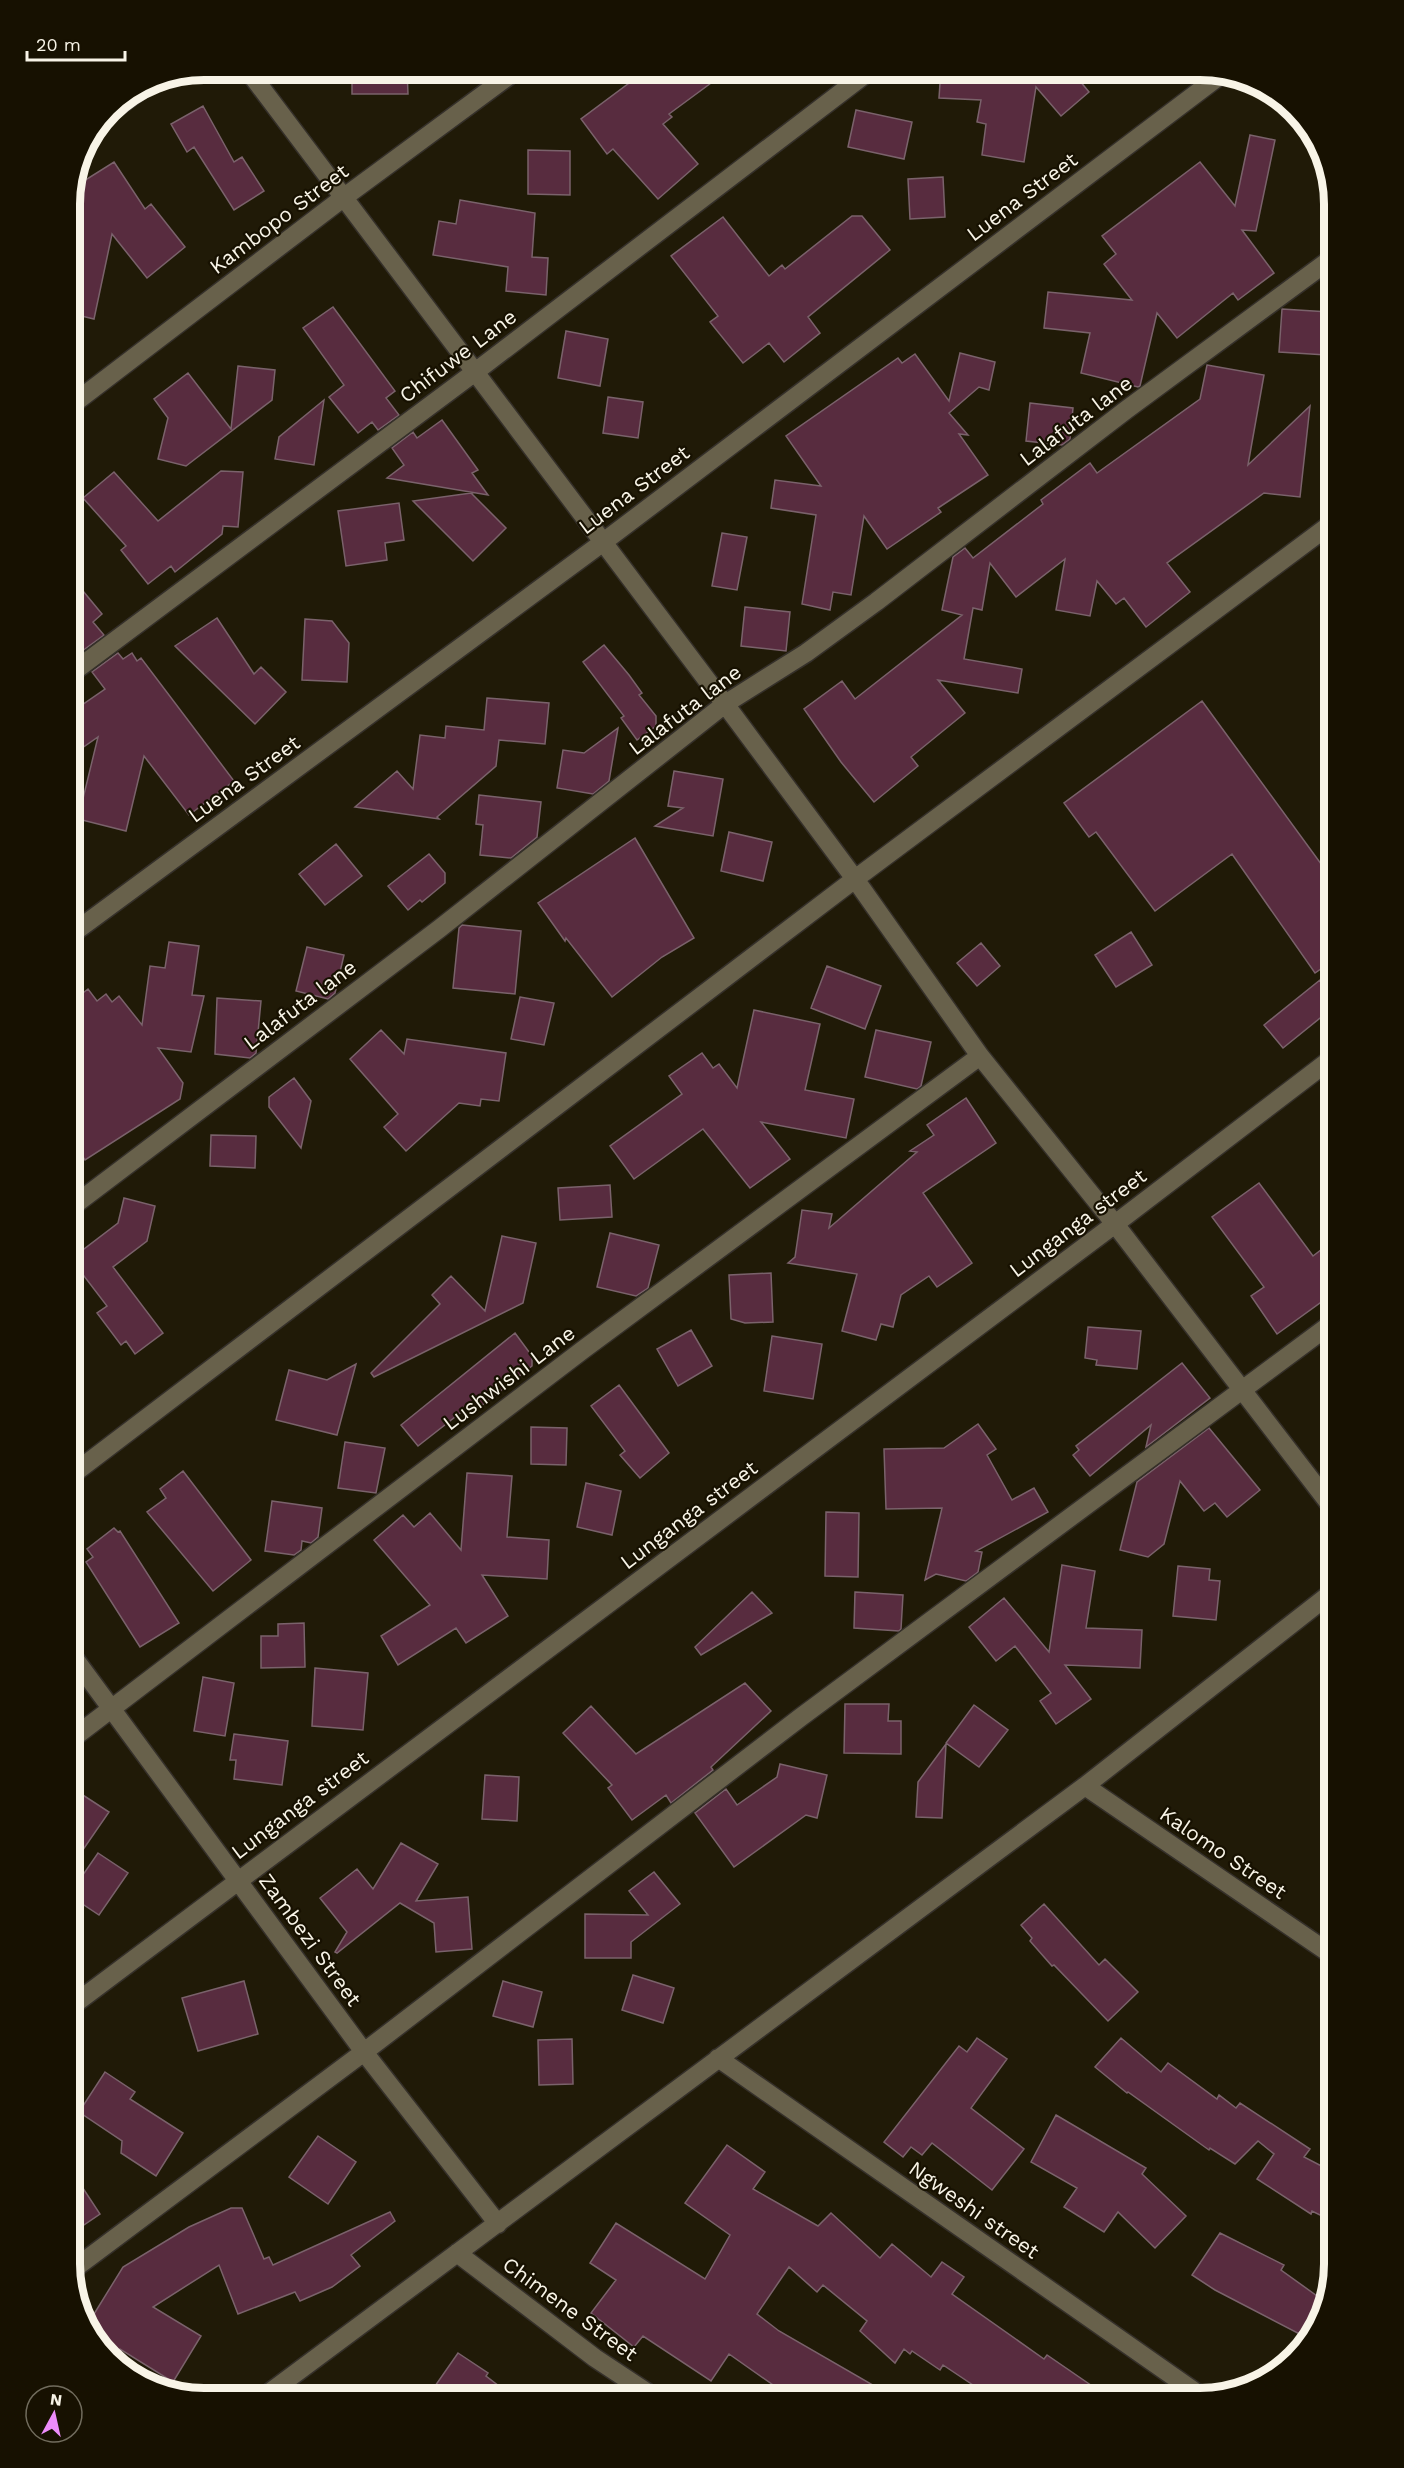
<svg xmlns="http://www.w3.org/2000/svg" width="1404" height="2468" viewBox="0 0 1404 2468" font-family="'Work Sans',sans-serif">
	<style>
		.building { fill: #582c3f; stroke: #7a626b; stroke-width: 1.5 }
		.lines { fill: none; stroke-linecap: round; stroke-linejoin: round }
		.minor-casing { stroke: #35302a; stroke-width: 21 }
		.minor { stroke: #68614b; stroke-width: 18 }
		.labels { text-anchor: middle; stroke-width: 4.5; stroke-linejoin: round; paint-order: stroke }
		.street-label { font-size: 21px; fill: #f8f4e7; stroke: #171101 }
		.rim { fill: none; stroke: #f8f4e7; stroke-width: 8 }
	</style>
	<rect width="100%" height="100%" fill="#201a07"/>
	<path class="building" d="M 352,69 L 407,69 L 408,94 L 352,94 Z
		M 648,69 L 730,69 L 669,114 L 672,117 L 663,124 L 698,164 L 658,199 L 613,149 L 607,154 L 581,119 Z
		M 941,69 L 1070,69 L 1089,92 L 1061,116 L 1036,87 L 1024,162 L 982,155 L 986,124 L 977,122 L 981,100 L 939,98 Z
		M 203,106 L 234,162 L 242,157 L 264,191 L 234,210 L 194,147 L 187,152 L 171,124 Z
		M 856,110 L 912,122 L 904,159 L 848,147 Z
		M 1250,135 L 1275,140 L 1256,231 L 1242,230 L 1274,273 L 1238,300 L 1233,293 L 1177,338 L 1157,313 L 1140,386 L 1138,387 L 1081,373 L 1090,333 L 1044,328 L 1048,292 L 1132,300 L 1104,264 L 1116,254 L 1102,236 L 1200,162 L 1235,206 Z
		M 528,150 L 570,151 L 570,195 L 528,194 Z
		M 114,162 L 145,209 L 151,204 L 185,247 L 147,278 L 112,234 L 94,319 L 69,313 L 69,196 L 71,189 Z
		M 943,177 L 945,217 L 910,219 L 908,179 Z
		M 460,200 L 535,213 L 532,257 L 548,258 L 546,295 L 506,291 L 508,267 L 433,255 L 439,221 L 456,224 Z
		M 852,216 L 862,216 L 890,250 L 808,317 L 820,333 L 784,362 L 769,343 L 743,363 L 710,322 L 718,316 L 671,256 L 723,217 L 769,276 L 782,265 L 785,269 Z
		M 333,307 L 395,391 L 386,398 L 399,415 L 378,430 L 372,422 L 358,433 L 329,397 L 344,385 L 303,328 Z
		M 1282,309 L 1329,312 L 1326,355 L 1279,352 Z
		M 566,331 L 608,339 L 600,386 L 558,378 Z
		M 960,353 L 995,362 L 989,390 L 979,387 L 949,413 L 968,435 L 959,434 L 988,475 L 938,508 L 941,512 L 887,549 L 864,516 L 851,595 L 833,592 L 830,610 L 802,604 L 816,515 L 771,508 L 775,480 L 821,486 L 786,436 L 898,358 L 902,363 L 915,354 L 949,401 Z
		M 1207,365 L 1264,375 L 1248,465 L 1310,406 L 1300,497 L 1264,493 L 1167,563 L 1190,592 L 1146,627 L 1124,598 L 1116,604 L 1097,581 L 1090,616 L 1056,610 L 1065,559 L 1016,597 L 990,563 L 982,610 L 973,608 L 964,659 L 1022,669 L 1018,693 L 938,680 L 965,713 L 911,757 L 918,766 L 874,802 L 841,762 L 804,709 L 842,681 L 855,699 L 962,615 L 942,610 L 953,557 L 965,548 L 973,558 L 1043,504 L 1041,500 L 1090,463 L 1097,473 L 1200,399 Z
		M 238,366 L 275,370 L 272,400 L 186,466 L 158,459 L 168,418 L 154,399 L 188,373 L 231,429 Z
		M 608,397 L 643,402 L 638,438 L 603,433 Z
		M 324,400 L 314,465 L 275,459 L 279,437 Z
		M 1030,403 L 1073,408 L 1070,439 L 1062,445 L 1026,441 Z
		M 442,420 L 478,470 L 472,473 L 488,495 L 387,478 L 404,465 L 392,448 L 413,432 L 417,438 Z
		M 221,471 L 243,472 L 238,527 L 223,526 L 222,534 L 175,572 L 171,566 L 148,584 L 121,550 L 126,546 L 83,498 L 114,472 L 158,521 Z
		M 471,493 L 506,528 L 473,561 L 413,501 Z
		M 399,503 L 404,540 L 385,543 L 387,560 L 346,566 L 338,511 Z
		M 722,533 L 747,537 L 737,590 L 712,586 Z
		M 69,574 L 102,614 L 93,622 L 104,635 L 78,654 L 69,643 Z
		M 745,607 L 790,612 L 786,651 L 741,646 Z
		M 217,618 L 254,674 L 261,667 L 286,692 L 255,724 L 175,646 Z
		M 305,619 L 332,621 L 349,643 L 347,682 L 302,680 Z
		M 604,645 L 629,675 L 642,693 L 639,695 L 656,716 L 656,726 L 637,740 L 621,718 L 624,716 L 583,662 Z
		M 118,653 L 123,659 L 132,653 L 137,661 L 141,658 L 234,781 L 189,815 L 144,756 L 126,831 L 78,819 L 98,737 L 69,757 L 69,714 L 105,689 L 92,672 Z
		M 487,698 L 549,703 L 545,744 L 499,740 L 496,766 L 437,817 L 439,819 L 355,807 L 397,771 L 413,789 L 420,735 L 445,738 L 446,726 L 484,730 Z
		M 1202,701 L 1335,883 L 1335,959 L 1315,973 L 1232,854 L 1155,911 L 1096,832 L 1089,837 L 1064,803 Z
		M 618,728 L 609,781 L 593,794 L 557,788 L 563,750 L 584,753 Z
		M 674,771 L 723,779 L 713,836 L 655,826 L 683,808 L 668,806 Z
		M 479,795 L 541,802 L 537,837 L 511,858 L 480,855 L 483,825 L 476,824 Z
		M 729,832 L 772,842 L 763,881 L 721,871 Z
		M 635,838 L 694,938 L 662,957 L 612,997 L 566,938 L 565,941 L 538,903 Z
		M 336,844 L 362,876 L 325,905 L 299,874 Z
		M 429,854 L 445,873 L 445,883 L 422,902 L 420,900 L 408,910 L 388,886 Z
		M 462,925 L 521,931 L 515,994 L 453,988 L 459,928 Z
		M 1131,932 L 1152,965 L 1116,987 L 1095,955 Z
		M 169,942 L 199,946 L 192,995 L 204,996 L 191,1052 L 158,1048 L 183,1083 L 180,1099 L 85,1160 L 69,1136 L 69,1004 L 88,989 L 97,1001 L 106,994 L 112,1002 L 119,996 L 142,1025 L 150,966 L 165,968 Z
		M 981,943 L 1000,966 L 977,986 L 957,963 Z
		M 307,947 L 344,955 L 335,993 L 328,999 L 296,991 Z
		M 827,966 L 881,986 L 865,1029 L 811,1008 Z
		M 1320,980 L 1335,998 L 1335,1006 L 1283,1048 L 1264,1025 Z
		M 520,997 L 554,1003 L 544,1045 L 511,1039 Z
		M 217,998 L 261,1001 L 256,1053 L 250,1058 L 215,1054 Z
		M 754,1010 L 820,1024 L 805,1090 L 854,1099 L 846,1138 L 761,1122 L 790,1159 L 750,1188 L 703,1129 L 634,1179 L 610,1146 L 682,1094 L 669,1076 L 702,1053 L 713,1068 L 719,1064 L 737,1088 Z
		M 381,1030 L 404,1054 L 407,1039 L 506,1053 L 499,1101 L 481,1099 L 480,1106 L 459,1103 L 406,1151 L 384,1127 L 398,1114 L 350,1059 Z
		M 876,1030 L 931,1042 L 921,1086 L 917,1089 L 865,1077 Z
		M 294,1078 L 311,1101 L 301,1148 L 269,1107 L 269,1097 Z
		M 966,1098 L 996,1143 L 923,1193 L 972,1263 L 937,1287 L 929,1276 L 901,1295 L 893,1327 L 881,1324 L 876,1340 L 842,1331 L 857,1274 L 788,1263 L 795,1257 L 802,1210 L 832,1214 L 829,1228 L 917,1152 L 910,1151 L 934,1135 L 927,1125 Z
		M 211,1135 L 256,1136 L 255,1168 L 210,1166 Z
		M 1259,1183 L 1313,1256 L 1335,1239 L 1335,1292 L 1277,1334 L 1251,1296 L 1264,1287 L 1212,1217 Z
		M 610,1185 L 612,1217 L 560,1220 L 558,1188 Z
		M 124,1198 L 155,1206 L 147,1241 L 113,1267 L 163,1333 L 135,1354 L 126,1341 L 121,1345 L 97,1313 L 107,1306 L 71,1259 L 118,1223 Z
		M 610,1233 L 659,1245 L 648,1288 L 636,1296 L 597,1287 Z
		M 502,1236 L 536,1243 L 523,1303 L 374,1377 L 371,1373 L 440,1304 L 432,1295 L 451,1276 L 485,1311 Z
		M 771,1273 L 773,1322 L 745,1323 L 731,1319 L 729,1275 Z
		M 1088,1327 L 1141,1331 L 1137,1369 L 1096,1365 L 1097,1360 L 1085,1358 Z
		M 691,1330 L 712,1366 L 678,1386 L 657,1349 Z
		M 515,1333 L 532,1356 L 532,1366 L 472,1413 L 473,1403 L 418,1446 L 401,1425 Z
		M 772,1336 L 822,1344 L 813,1399 L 764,1391 Z
		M 1182,1363 L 1210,1398 L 1146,1447 L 1151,1425 L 1090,1476 L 1073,1455 L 1079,1450 L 1076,1446 Z
		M 356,1364 L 337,1435 L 276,1420 L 289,1370 L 327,1380 Z
		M 619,1385 L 669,1453 L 640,1478 L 620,1455 L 625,1451 L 591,1406 Z
		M 978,1424 L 996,1449 L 987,1455 L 1012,1500 L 1034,1488 L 1048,1512 L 976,1551 L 982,1552 L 978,1572 L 966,1581 L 936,1574 L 925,1580 L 942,1508 L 886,1509 L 884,1449 L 944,1448 Z
		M 531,1427 L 567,1428 L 566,1465 L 531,1464 Z
		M 1209,1428 L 1260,1490 L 1227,1517 L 1215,1503 L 1204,1511 L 1180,1481 L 1164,1544 L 1148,1557 L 1120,1550 L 1137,1482 Z
		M 345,1442 L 385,1448 L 376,1493 L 338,1488 Z
		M 183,1471 L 251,1560 L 213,1591 L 147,1512 L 166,1498 L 160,1489 Z
		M 467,1473 L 512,1476 L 507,1537 L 549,1540 L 547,1579 L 482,1575 L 508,1616 L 466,1643 L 456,1628 L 398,1665 L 381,1636 L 430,1605 L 374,1540 L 403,1515 L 414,1527 L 430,1513 L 461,1550 Z
		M 586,1483 L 621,1491 L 612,1535 L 577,1527 Z
		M 272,1501 L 322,1508 L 318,1537 L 311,1543 L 302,1541 L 301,1550 L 294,1555 L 265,1551 Z
		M 826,1512 L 859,1513 L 858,1577 L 825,1576 Z
		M 114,1528 L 118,1532 L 120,1531 L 179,1623 L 140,1647 L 86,1562 L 93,1557 L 87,1549 Z
		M 1062,1565 L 1095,1571 L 1086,1628 L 1142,1630 L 1140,1668 L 1065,1665 L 1091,1699 L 1056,1724 L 1040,1701 L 1051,1693 L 1015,1646 L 996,1661 L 969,1627 L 1004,1598 L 1049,1652 Z
		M 1178,1566 L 1210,1569 L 1209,1580 L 1220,1581 L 1216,1620 L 1173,1616 Z
		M 752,1592 L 772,1613 L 701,1655 L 695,1647 Z
		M 855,1592 L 903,1595 L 901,1629 L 899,1631 L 854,1628 Z
		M 304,1623 L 305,1667 L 261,1668 L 261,1636 L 278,1636 L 278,1624 Z
		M 315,1668 L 368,1673 L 363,1730 L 312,1726 Z
		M 203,1677 L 234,1683 L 225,1736 L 194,1731 Z
		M 745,1683 L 771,1711 L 711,1767 L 713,1770 L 671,1803 L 666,1795 L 632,1820 L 608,1788 L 612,1785 L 563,1733 L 591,1706 L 636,1754 Z
		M 845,1704 L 889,1704 L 888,1721 L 901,1721 L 901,1754 L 844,1753 Z
		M 974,1705 L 1008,1730 L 979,1767 L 946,1743 Z
		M 234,1734 L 288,1741 L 282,1785 L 234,1779 L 236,1760 L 230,1760 Z
		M 946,1744 L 942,1818 L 916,1817 L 918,1782 Z
		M 780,1764 L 827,1775 L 817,1818 L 806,1815 L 734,1867 L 695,1813 L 726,1789 L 737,1805 L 777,1777 Z
		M 485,1775 L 519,1777 L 517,1821 L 482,1819 Z
		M 69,1786 L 109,1812 L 69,1870 Z
		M 401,1843 L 438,1864 L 416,1901 L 468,1897 L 472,1949 L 436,1952 L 434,1923 L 400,1903 L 337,1953 L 335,1952 L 347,1932 L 320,1898 L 357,1869 L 373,1889 Z
		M 98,1853 L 128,1873 L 99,1915 L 69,1895 Z
		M 654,1872 L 680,1904 L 631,1942 L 631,1958 L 585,1958 L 585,1914 L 648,1915 L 629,1891 Z
		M 1044,1904 L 1099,1965 L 1105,1959 L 1138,1992 L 1108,2021 L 1054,1965 L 1052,1966 L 1030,1941 L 1032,1938 L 1021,1925 Z
		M 633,1975 L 674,1988 L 663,2023 L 622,2010 Z
		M 244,1981 L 258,2034 L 198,2051 L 182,1998 Z
		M 503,1981 L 542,1992 L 533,2027 L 493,2016 Z
		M 977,2038 L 1007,2059 L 971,2108 L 1024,2149 L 992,2190 L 932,2143 L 922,2155 L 911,2147 L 903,2157 L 884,2142 L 959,2046 L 967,2052 Z
		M 1121,2038 L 1161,2072 L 1168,2063 L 1217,2099 L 1219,2095 L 1236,2108 L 1240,2103 L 1310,2149 L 1304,2157 L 1335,2173 L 1335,2196 L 1324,2217 L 1312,2211 L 1311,2214 L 1257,2179 L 1274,2154 L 1258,2141 L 1235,2164 L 1210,2148 L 1209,2150 L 1128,2092 L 1127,2093 L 1095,2067 Z
		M 572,2039 L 573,2084 L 539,2085 L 538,2040 Z
		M 105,2072 L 135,2092 L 130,2099 L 183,2133 L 156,2176 L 121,2153 L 122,2141 L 79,2112 Z
		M 1056,2115 L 1146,2168 L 1142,2174 L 1186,2216 L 1155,2248 L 1118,2212 L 1104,2232 L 1064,2207 L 1077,2188 L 1031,2162 Z
		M 318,2136 L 356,2162 L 328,2204 L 289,2177 Z
		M 727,2145 L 765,2172 L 753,2189 L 818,2226 L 831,2213 L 880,2258 L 892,2244 L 931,2277 L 942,2262 L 964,2277 L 952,2294 L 1044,2359 L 1047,2355 L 1111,2399 L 994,2399 L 943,2365 L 940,2370 L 912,2351 L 910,2354 L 904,2349 L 895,2363 L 860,2331 L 867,2321 L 823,2285 L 817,2292 L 789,2267 L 757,2314 L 779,2331 L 897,2399 L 793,2399 L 729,2354 L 711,2381 L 643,2336 L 634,2347 L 591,2313 L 616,2280 L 590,2263 L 616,2223 L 705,2279 L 730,2235 L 685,2203 Z
		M 69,2167 L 100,2214 L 69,2235 Z
		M 231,2208 L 242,2208 L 264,2259 L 269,2257 L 273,2265 L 390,2212 L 395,2221 L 351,2255 L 360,2266 L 332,2287 L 300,2301 L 295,2292 L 238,2314 L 219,2265 L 153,2307 L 201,2336 L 173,2382 L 120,2349 L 114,2359 L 86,2327 L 123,2267 L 189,2227 Z
		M 1220,2233 L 1284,2265 L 1281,2270 L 1324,2301 L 1311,2340 L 1215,2290 L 1192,2275 Z
		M 458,2353 L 488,2373 L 486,2376 L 516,2399 L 426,2399 Z"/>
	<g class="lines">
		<g class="minor-casing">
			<path id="minor" d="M 247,69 L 725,704 L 855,879 L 980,1056 L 1115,1224 L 1335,1511
				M 101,119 L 155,79
				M 69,407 L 343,198 L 518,69
				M 69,675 L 475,372 L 872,69
				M 69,936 L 602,543 L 1222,74
				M 69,1209 L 439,929 L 725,704 L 806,653 L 876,602 L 1126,410 L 1335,256
				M 69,1477 L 855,879 L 1335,521
				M 69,1651 L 364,2052 L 498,2224
				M 69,1741 L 584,1349 L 980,1056
				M 1085,1786 L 1335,1957
				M 69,2008 L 1115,1224 L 1335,1056
				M 718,2058 L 1204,2398
				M 457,2253 L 595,2358 L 657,2399
				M 71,2271 L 364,2052 L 801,1717 L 1335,1321
				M 261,2399 L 1085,1786 L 1335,1590"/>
		</g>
		<use href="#minor" class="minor"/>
	</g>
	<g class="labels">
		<g class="street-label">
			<text transform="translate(1022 197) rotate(-37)" y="7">Luena Street</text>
			<text transform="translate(279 219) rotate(-37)" y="7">Kambopo Street</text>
			<text transform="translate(458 356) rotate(-37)" y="7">Chifuwe Lane</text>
			<text transform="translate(1076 421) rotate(-37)" y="7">Lalafuta lane</text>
			<text transform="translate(634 490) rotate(-37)" y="7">Luena Street</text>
			<text transform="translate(685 710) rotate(-37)" y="7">Lalafuta lane</text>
			<text transform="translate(244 779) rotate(-36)" y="7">Luena Street</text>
			<text transform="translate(300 1005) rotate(-37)" y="7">Lalafuta lane</text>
			<text transform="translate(1078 1223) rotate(-37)" y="7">Lunganga street</text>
			<text transform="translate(509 1378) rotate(-37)" y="7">Lushwishi Lane</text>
			<text transform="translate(689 1515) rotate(-37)" y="7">Lunganga street</text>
			<text transform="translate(300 1805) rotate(-37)" y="7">Lunganga street</text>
			<text transform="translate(1223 1853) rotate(34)" y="7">Kalomo Street</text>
			<text transform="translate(310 1940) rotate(54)" y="7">Zambezi Street</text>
			<text transform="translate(974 2210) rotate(35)" y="7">Ngweshi street</text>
			<text transform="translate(570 2309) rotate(36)" y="7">Chimene Street</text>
		</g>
	</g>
	<path d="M0 0H1404V2468H0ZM204 80H1200A124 124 0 0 1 1324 204V2264A124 124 0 0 1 1200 2388H204A124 124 0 0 1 80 2264V204A124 124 0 0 1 204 80Z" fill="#171101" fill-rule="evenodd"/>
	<path class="rim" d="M204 80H1200A124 124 0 0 1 1324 204V2264A124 124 0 0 1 1200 2388H204A124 124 0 0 1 80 2264V204A124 124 0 0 1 204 80Z"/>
	<g transform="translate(54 2414) rotate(8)"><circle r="28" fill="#171101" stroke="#716c5d" stroke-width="1.5"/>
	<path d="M0-4.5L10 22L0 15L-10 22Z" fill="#ec8cfa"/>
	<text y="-9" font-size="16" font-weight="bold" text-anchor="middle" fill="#f8f4e7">N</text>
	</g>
	<path d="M27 51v9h98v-9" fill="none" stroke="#f8f4e7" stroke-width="3"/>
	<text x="36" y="51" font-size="18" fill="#f8f4e7" stroke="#171101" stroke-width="4.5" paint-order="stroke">20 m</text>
</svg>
